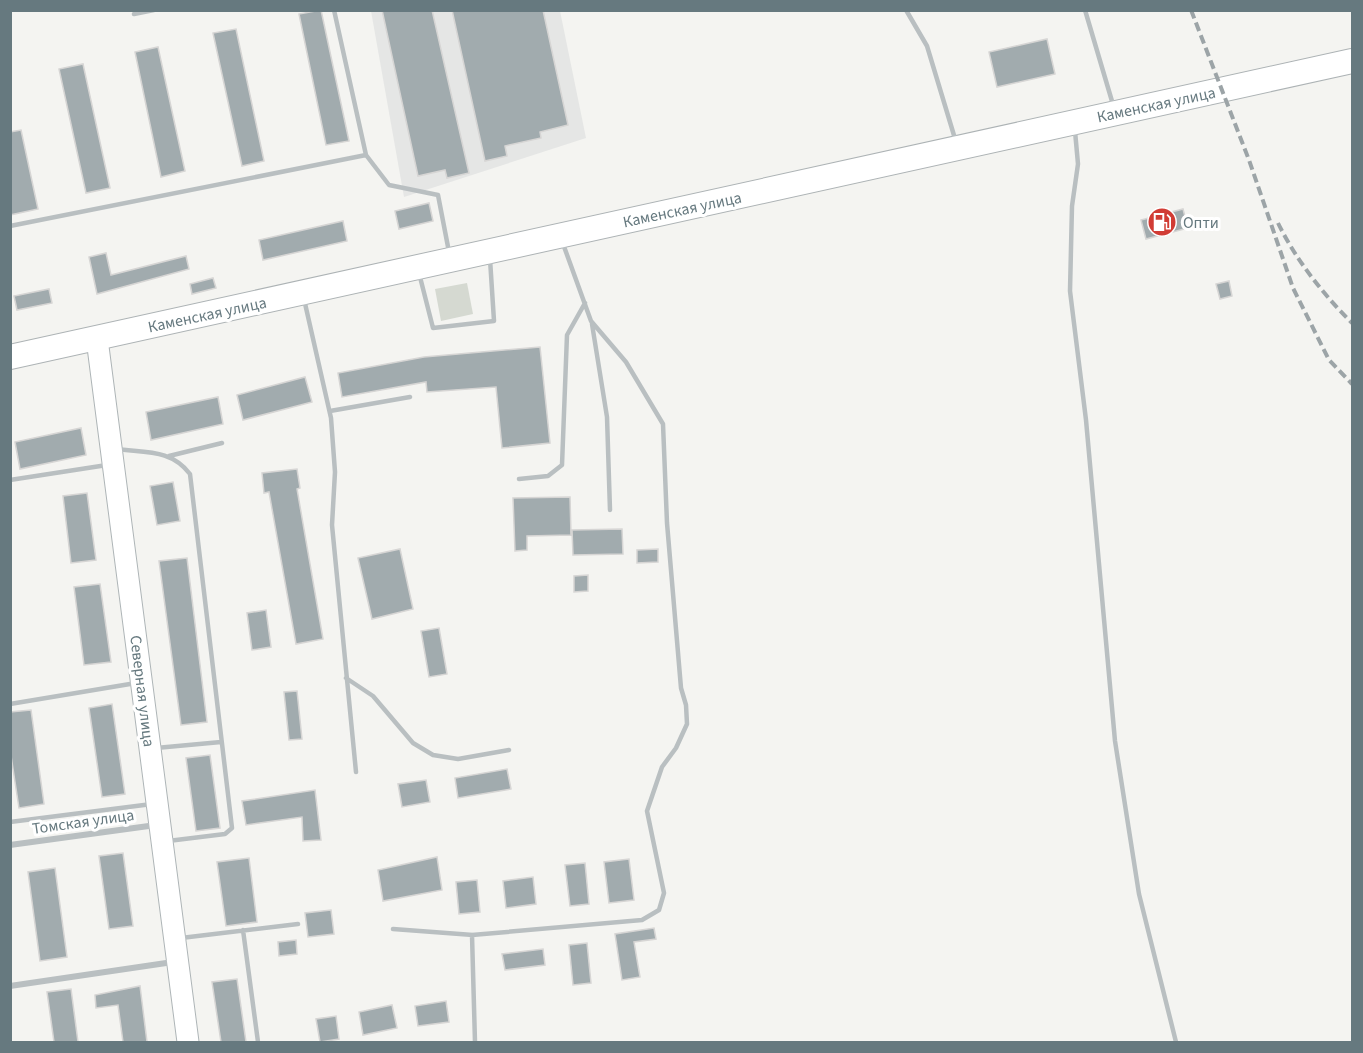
<svg xmlns="http://www.w3.org/2000/svg" width="1363" height="1053" viewBox="0 0 1363 1053" font-family="'Source Sans 3',sans-serif">
	<style>
		.built { fill: #e5e6e5 }
		.green { fill: #d5d9d1 }
		.building { fill: #a1abae; stroke: #d6d5d4; stroke-width: 1.5 }
		.lines { fill: none; stroke-linecap: round; stroke-linejoin: round }
		.secondary-casing { stroke: #aeb5b7; stroke-width: 23 }
		.primary-casing { stroke: #adb3b5; stroke-width: 26 }
		.lane { stroke: #b9bfc1; stroke-width: 4.5 }
		.street { stroke: #b9bfc1; stroke-width: 6 }
		.secondary { stroke: #fff; stroke-width: 21 }
		.primary { stroke: #fff; stroke-width: 24 }
		.rail { stroke: #9ca4a7; stroke-width: 4; stroke-dasharray: 9 4.5; stroke-linecap: butt }
		.labels { text-anchor: middle; stroke-width: 6; stroke-linejoin: round; paint-order: stroke }
		.street-label { font-size: 16px; fill: #66797f; stroke: #fff }
		.poi-label { font-size: 16px; fill: #66797f; stroke: #fff; text-anchor: start }
	</style>
	<rect width="100%" height="100%" fill="#f4f4f1"/>
	<path class="built" d="M 371,11 L 560,11 L 586,138 L 404,197 Z"/>
	<path class="green" d="M 467,283 L 473,314 L 441,321 L 435,289 Z"/>
	<path class="building" d="M 321,10 L 349,141 L 326,145 L 299,14 Z
		M 382,10 L 432,10 L 469,173 L 447,178 L 445,170 L 418,176 Z
		M 452,10 L 543,10 L 568,125 L 540,132 L 541,138 L 505,146 L 507,156 L 485,161 Z
		M 236,29 L 264,161 L 242,166 L 213,33 Z
		M 1047,39 L 1055,74 L 997,87 L 989,52 Z
		M 158,47 L 185,171 L 161,177 L 135,52 Z
		M 83,64 L 110,188 L 86,193 L 59,69 Z
		M 21,130 L 38,209 L 10,215 L 10,132 Z
		M 429,203 L 433,221 L 399,229 L 395,211 Z
		M 1183,209 L 1188,228 L 1146,239 L 1141,220 Z
		M 343,221 L 347,241 L 263,260 L 259,240 Z
		M 106,253 L 111,275 L 186,256 L 189,269 L 97,294 L 89,257 Z
		M 213,278 L 216,288 L 192,294 L 190,284 Z
		M 1229,281 L 1232,296 L 1220,299 L 1216,284 Z
		M 49,289 L 52,303 L 17,310 L 14,296 Z
		M 540,347 L 550,443 L 502,448 L 496,387 L 427,392 L 426,382 L 342,397 L 338,373 L 424,357 Z
		M 305,377 L 312,402 L 243,420 L 237,395 Z
		M 218,397 L 223,424 L 151,440 L 146,412 Z
		M 81,428 L 86,455 L 20,469 L 15,442 Z
		M 297,469 L 300,488 L 297,489 L 323,639 L 296,644 L 269,492 L 264,493 L 262,473 Z
		M 173,482 L 180,521 L 157,525 L 150,486 Z
		M 87,493 L 96,560 L 71,563 L 63,496 Z
		M 570,497 L 571,535 L 527,536 L 527,550 L 515,551 L 513,498 Z
		M 622,529 L 623,554 L 573,555 L 572,530 Z
		M 400,549 L 413,609 L 372,619 L 358,558 Z
		M 658,549 L 658,562 L 637,563 L 637,550 Z
		M 187,558 L 207,722 L 181,725 L 159,561 Z
		M 588,575 L 588,591 L 574,592 L 574,576 Z
		M 100,584 L 111,662 L 84,665 L 74,587 Z
		M 266,610 L 271,647 L 252,650 L 247,613 Z
		M 439,628 L 447,674 L 429,677 L 421,631 Z
		M 297,691 L 302,739 L 289,740 L 284,692 Z
		M 112,704 L 125,794 L 102,797 L 89,708 Z
		M 31,710 L 44,804 L 19,808 L 10,749 L 10,712 Z
		M 210,755 L 220,828 L 196,831 L 186,758 Z
		M 507,769 L 511,789 L 458,798 L 455,778 Z
		M 426,780 L 430,802 L 402,807 L 398,784 Z
		M 315,790 L 321,840 L 303,841 L 302,817 L 246,825 L 242,801 Z
		M 123,853 L 133,926 L 109,929 L 99,856 Z
		M 437,857 L 442,890 L 383,901 L 378,870 Z
		M 249,858 L 257,922 L 226,926 L 217,862 Z
		M 629,859 L 634,900 L 609,903 L 604,862 Z
		M 585,863 L 589,904 L 570,906 L 565,865 Z
		M 55,868 L 67,957 L 40,961 L 28,872 Z
		M 533,877 L 536,904 L 506,908 L 503,881 Z
		M 477,880 L 480,912 L 459,914 L 456,882 Z
		M 331,910 L 334,934 L 308,937 L 305,913 Z
		M 654,928 L 656,939 L 634,942 L 640,977 L 622,980 L 615,934 Z
		M 296,940 L 297,954 L 279,956 L 278,942 Z
		M 587,943 L 591,983 L 573,985 L 569,945 Z
		M 543,949 L 545,965 L 505,970 L 502,954 Z
		M 237,979 L 246,1042 L 221,1042 L 212,982 Z
		M 140,986 L 147,1042 L 123,1042 L 118,1005 L 96,1008 L 95,995 Z
		M 71,989 L 78,1042 L 54,1042 L 47,992 Z
		M 446,1001 L 449,1022 L 418,1026 L 415,1006 Z
		M 392,1005 L 397,1028 L 363,1035 L 359,1012 Z
		M 336,1016 L 339,1039 L 320,1042 L 316,1019 Z"/>
	<g class="lines">
		<g class="secondary-casing">
			<path id="secondary" d="M 97,339 L 188,1042"/>
		</g>
		<g class="primary-casing">
			<path id="primary" d="M 10,357 L 1352,61"/>
		</g>
		<path class="lane" d="M 334,10 L 366,155
			M 906,10 L 927,46 L 956,142
			M 1085,10 L 1114,108
			M 134,14 L 154,10
			M 1075,131 L 1078,164 L 1072,206 L 1070,291 L 1086,420 L 1115,741 L 1139,894 L 1176,1042
			M 10,226 L 366,155 L 389,185 L 438,195 L 449,252
			M 419,273 L 433,328 L 494,321 L 490,259
			M 304,299 L 331,418 L 335,472 L 332,525 L 356,772
			M 592,324 L 607,417 L 610,510
			M 330,411 L 410,397
			M 116,449 C 146,453 171,449 190,474 L 232,828 L 225,834 L 168,841
			M 169,456 L 222,443
			M 519,479 L 548,476 L 562,465 L 567,335 L 585,303
			M 10,480 L 107,465
			M 346,678 L 373,696 L 413,743 L 433,755 L 458,759 L 509,750
			M 10,704 L 136,683
			M 156,748 L 221,742
			M 10,822 L 152,804
			M 393,929 L 473,935
			M 243,930 L 258,1042
			M 181,938 L 298,924
			M 475,1042 L 472,935 L 642,920 L 659,910 L 664,893 L 647,811 L 662,767 L 676,748 L 687,724 L 686,705 L 681,688 L 667,523 L 663,424 L 626,362 L 591,321 L 562,241"/>
		<path class="street" d="M 10,845 L 156,825
			M 10,986 L 173,962"/>
		<use href="#secondary" class="secondary"/>
		<use href="#primary" class="primary"/>
		<path class="rail" d="M 1191,10 L 1249,160 L 1293,288 L 1329,360 L 1352,384
			M 1278,223 C 1296,260 1323,294 1352,323"/>
	</g>
	<defs>
		<g id="fuel-disc" transform="scale(1.5)"><circle r="9.5" fill="#d13c35" stroke="#fff"/><path d="M-5.5-6h7V0h2V4h1.3V-2.5L3-4.5l.8-.8L6-3V5H2.5V1h-1V6h-7ZM-4.2-4.7v3.2H.2V-4.7Z" fill="#fff"/></g>
	</defs>
	<g fill-rule="evenodd">
		<use href="#fuel-disc" x="1162" y="222"/>
	</g>
	<g class="labels">
		<g class="street-label">
			<text transform="translate(1156 104) rotate(-12)" y="6">Каменская улица</text>
			<text transform="translate(682 209) rotate(-12)" y="6">Каменская улица</text>
			<text transform="translate(207 314) rotate(-12)" y="6">Каменская улица</text>
			<text transform="translate(143 691) rotate(83)" y="6">Северная улица</text>
			<text transform="translate(83 821) rotate(-8)" y="6">Томская улица</text>
		</g>
		<g class="poi-label">
			<text x="1183" y="228">Опти</text>
		</g>
	</g>
	<rect width="1363" height="1053" fill="none" stroke="#66797f" stroke-width="24"/>
</svg>
